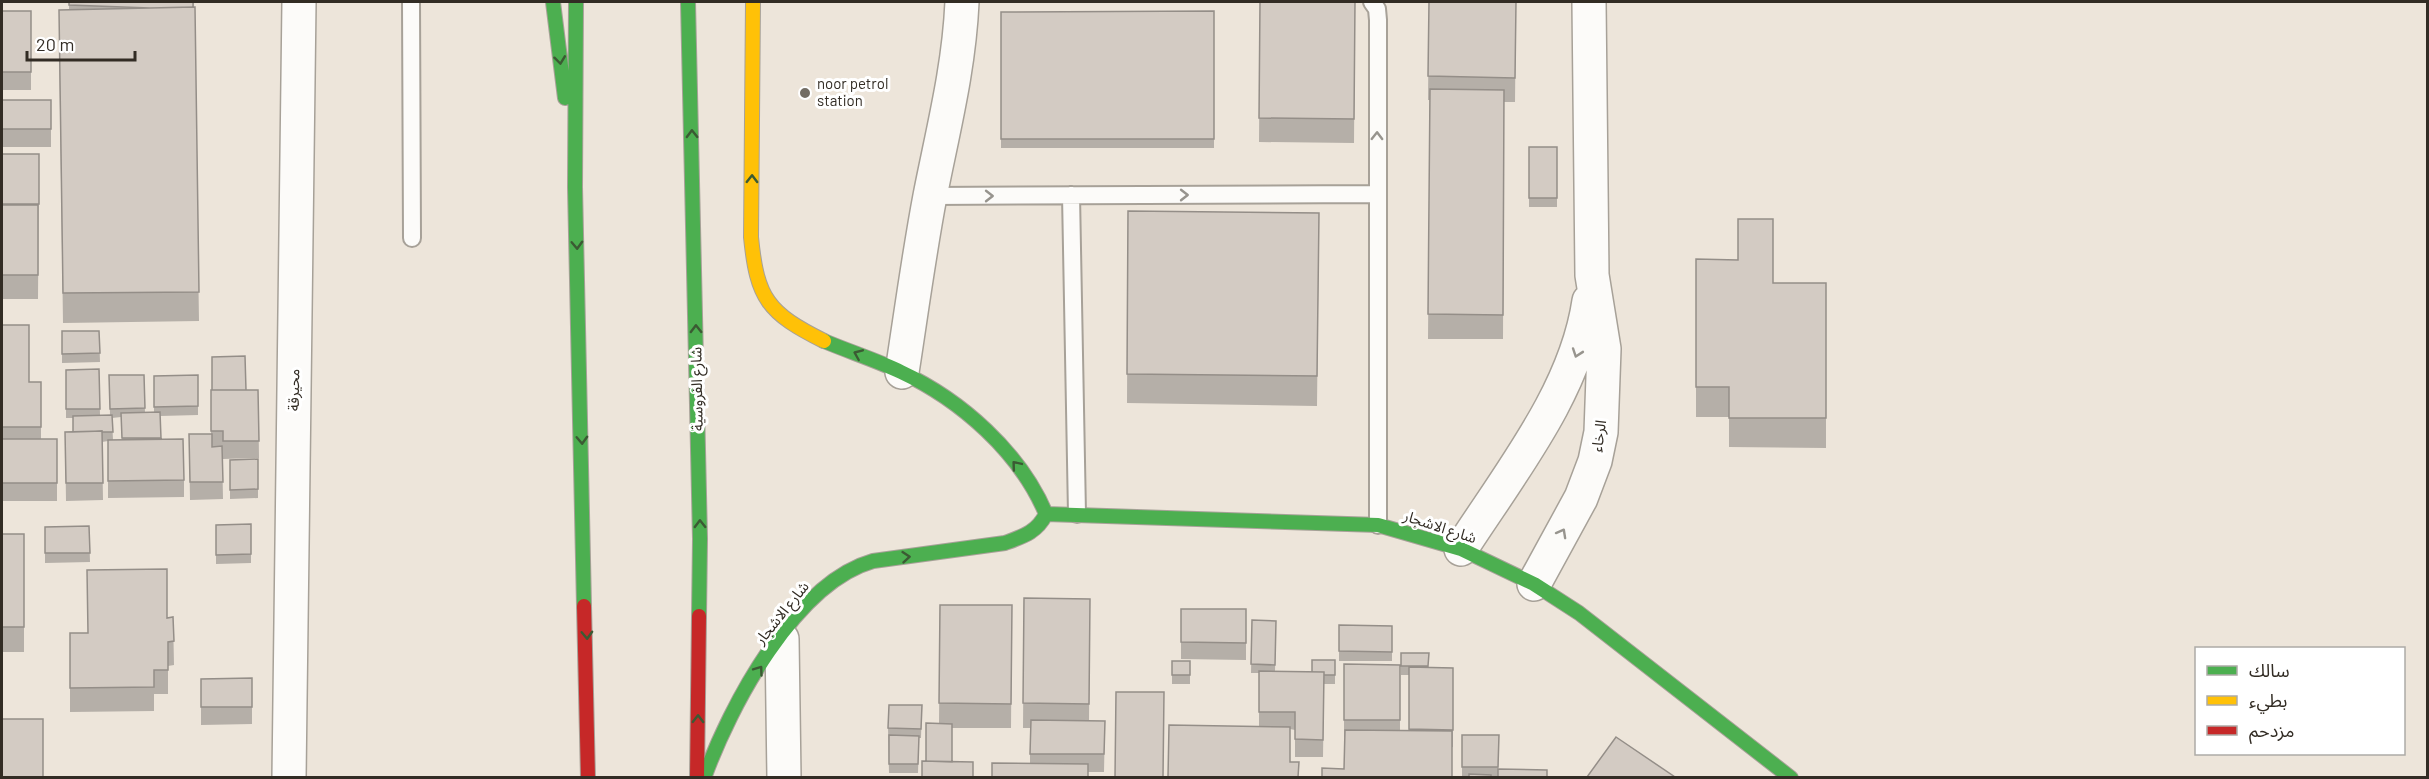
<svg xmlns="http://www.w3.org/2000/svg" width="2429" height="779" viewBox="0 0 2429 779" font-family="Barlow,'Noto Sans Arabic',sans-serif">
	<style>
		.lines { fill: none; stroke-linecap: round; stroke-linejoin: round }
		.lane-casing { stroke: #a7a198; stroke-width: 20 }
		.street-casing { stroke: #a7a198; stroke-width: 36 }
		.fast-casing { stroke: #a7a198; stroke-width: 16 }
		.slow-casing { stroke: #a7a198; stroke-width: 16 }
		.jam-casing { stroke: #a7a198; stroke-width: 16 }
		.lane { stroke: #fcfbf9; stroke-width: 16 }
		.street { stroke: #fcfbf9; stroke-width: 33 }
		.fast { stroke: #4caf50; stroke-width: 14 }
		.slow { stroke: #ffc107; stroke-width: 14 }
		.jam { stroke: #c62828; stroke-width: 14 }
		.wall { fill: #b5afa8; fill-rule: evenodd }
		.building { fill: #d3cbc3; stroke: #948e88; stroke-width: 1.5 }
		.oneway { stroke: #3b5a33 }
		.oneway2 { stroke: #97948e }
		.poi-dot { fill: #736d64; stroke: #fff; stroke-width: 2 }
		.labels { text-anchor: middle; stroke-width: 6; stroke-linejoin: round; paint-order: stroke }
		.poi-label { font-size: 15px; fill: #322c24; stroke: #fff; text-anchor: start }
		.street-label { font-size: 15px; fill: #322c24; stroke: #fff }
	</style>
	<rect width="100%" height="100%" fill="#ede5da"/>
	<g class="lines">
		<g class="lane-casing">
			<path id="lane" d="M 411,2 L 412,238
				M 1372,2 L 1377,9 L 1378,20 L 1378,525
				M 1071,195 L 1077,514
				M 930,196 L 1376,194"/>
		</g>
		<g class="street-casing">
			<path id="street" d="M 902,372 C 911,314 919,254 930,196 C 943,130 959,69 962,2
				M 1461,549 C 1510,473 1576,391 1589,301
				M 1534,584 L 1581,498 L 1595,461 L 1601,432 L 1604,349 L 1592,275 L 1589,2
				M 782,639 L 784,778
				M 289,778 L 299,2"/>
		</g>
		<g class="fast-casing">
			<path id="fast" d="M 553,2 L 565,98
				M 576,2 L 575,187 L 584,606
				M 688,2 L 700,539 L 699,616
				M 1046,514 L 1378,525 L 1461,549 L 1534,584 L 1579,613 L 1791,778
				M 704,778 C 730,706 795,583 873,561 L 1005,543 C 1024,536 1037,532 1046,514 C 1020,452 961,400 901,372 C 876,360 850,352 824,341"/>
		</g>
		<g class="slow-casing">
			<path id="slow" d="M 753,2 L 751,237 C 757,299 768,313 824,341"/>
		</g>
		<g class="jam-casing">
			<path id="jam" d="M 584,606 L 588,778
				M 697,778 L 699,616"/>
		</g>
		<use href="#lane" class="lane"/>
		<use href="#street" class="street"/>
		<use href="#fast" class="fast"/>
		<use href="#slow" class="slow"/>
		<use href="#jam" class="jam"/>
	</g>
	<path class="wall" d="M 69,2 L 194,2 L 199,321 L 63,323 L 59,39 L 69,9 Z
		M 1260,2 L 1355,2 L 1354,143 L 1259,142 Z
		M 1429,2 L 1516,2 L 1515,102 L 1504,102 L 1503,339 L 1428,339 L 1430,100 L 1428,100 Z
		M 2,11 L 31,11 L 31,90 L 2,90 Z
		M 1214,11 L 1214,148 L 1001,148 L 1001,12 Z
		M 2,100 L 51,100 L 51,147 L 2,147 Z
		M 1529,147 L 1557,147 L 1557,207 L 1529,207 Z
		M 2,154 L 39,154 L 38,299 L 2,299 Z
		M 1128,211 L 1319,213 L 1317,406 L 1127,403 Z
		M 1696,259 L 1773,283 L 1826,283 L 1826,448 L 1729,447 L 1729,417 L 1696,417 Z
		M 2,325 L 29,382 L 41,382 L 41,439 L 57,439 L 57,501 L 2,501 Z
		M 62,331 L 99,331 L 100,362 L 62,363 Z
		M 99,369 L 100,415 L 110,415 L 109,375 L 144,375 L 145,413 L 154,412 L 154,376 L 198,375 L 198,415 L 160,416 L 161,439 L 184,480 L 184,497 L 108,498 L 108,441 L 102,442 L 103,500 L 66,501 L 65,432 L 73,432 L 73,418 L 66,418 L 66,370 ZM 121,417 L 122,440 L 113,440 L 112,418 Z
		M 211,390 L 258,390 L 259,458 L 223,459 L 222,448 L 223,499 L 190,500 L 189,434 L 211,434 Z
		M 258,459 L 258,498 L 230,499 L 230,460 Z
		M 251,524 L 251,563 L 216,564 L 216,525 Z
		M 89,526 L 90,562 L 45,563 L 45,527 Z
		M 2,534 L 24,534 L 24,652 L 2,652 Z
		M 1024,598 L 1090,599 L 1089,721 L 1105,721 L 1104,772 L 1088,772 L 1030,764 L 1030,728 L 1023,728 Z
		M 940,605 L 1012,605 L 1011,728 L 952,728 L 926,761 L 939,724 Z
		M 1181,609 L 1246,609 L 1246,660 L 1181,659 Z
		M 173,617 L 174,665 L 168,666 L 168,694 L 154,694 L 154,711 L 70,712 L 70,633 L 88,633 Z
		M 1252,620 L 1276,621 L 1275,671 L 1312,672 L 1335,660 L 1335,684 L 1324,684 L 1323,757 L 1295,757 L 1295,730 L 1290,729 L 1290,762 L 1299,777 L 1259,726 L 1259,673 L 1251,673 Z
		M 1339,625 L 1392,626 L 1392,661 L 1339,661 Z
		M 1401,653 L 1429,667 L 1453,668 L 1453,747 L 1344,769 L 1345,737 L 1344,737 L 1344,720 L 1400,665 L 1400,731 L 1409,731 L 1409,675 L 1401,675 Z
		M 1172,661 L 1190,661 L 1190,684 L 1172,684 Z
		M 252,678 L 252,724 L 201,725 L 201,679 Z
		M 922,705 L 921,738 L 919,738 L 918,773 L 889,773 L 888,728 Z
		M 1462,735 L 1499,735 L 1498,776 L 1462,776 Z"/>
	<path class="building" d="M 69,2 L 193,2 L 193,7 L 150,8 L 69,5 Z
		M 1260,2 L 1355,2 L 1354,119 L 1259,118 Z
		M 1429,2 L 1516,2 L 1515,78 L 1428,76 Z
		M 195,7 L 199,292 L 63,293 L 59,10 Z
		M 2,11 L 31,11 L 31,72 L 2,72 Z
		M 1214,11 L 1214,139 L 1001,139 L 1001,12 Z
		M 1430,89 L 1504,90 L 1503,315 L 1428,314 Z
		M 2,100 L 51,100 L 51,129 L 2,129 Z
		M 1529,147 L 1557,147 L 1557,198 L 1529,198 Z
		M 2,154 L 39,154 L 39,204 L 2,204 Z
		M 2,205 L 38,205 L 38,275 L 2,275 Z
		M 1128,211 L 1319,213 L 1317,376 L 1127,374 Z
		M 1738,219 L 1773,219 L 1773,283 L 1826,283 L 1826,418 L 1729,418 L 1729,387 L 1696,387 L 1696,259 L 1738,260 Z
		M 2,325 L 29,325 L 29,382 L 41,382 L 41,427 L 2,427 Z
		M 62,331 L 99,331 L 100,353 L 62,354 Z
		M 245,356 L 246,390 L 212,390 L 212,357 Z
		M 99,369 L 100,409 L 66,409 L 66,370 Z
		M 109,375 L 144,375 L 145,408 L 110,409 Z
		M 198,375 L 198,406 L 154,407 L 154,376 Z
		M 211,390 L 258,390 L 259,441 L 223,441 L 223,431 L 211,431 Z
		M 160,412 L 161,438 L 122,438 L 121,413 Z
		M 112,415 L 113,432 L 102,432 L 102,431 L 73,432 L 73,416 Z
		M 102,431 L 103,483 L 66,483 L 65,432 Z
		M 189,434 L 212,434 L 212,447 L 222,446 L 223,482 L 190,482 Z
		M 2,439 L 57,439 L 57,483 L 2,483 Z
		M 183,439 L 184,480 L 108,481 L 108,440 Z
		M 258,459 L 258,489 L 230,490 L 230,460 Z
		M 251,524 L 251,554 L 216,555 L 216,525 Z
		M 89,526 L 90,553 L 45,553 L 45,527 Z
		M 2,534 L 24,534 L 24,627 L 2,627 Z
		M 167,569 L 167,618 L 173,617 L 174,641 L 168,642 L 168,670 L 154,670 L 154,687 L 70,688 L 70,633 L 88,633 L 87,570 Z
		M 1024,598 L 1090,599 L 1089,704 L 1023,703 Z
		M 940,605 L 1012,605 L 1011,704 L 939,703 Z
		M 1181,609 L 1246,609 L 1246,643 L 1181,642 Z
		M 1252,620 L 1276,621 L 1275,665 L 1251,664 Z
		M 1339,625 L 1392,626 L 1392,652 L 1339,651 Z
		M 1401,653 L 1429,653 L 1428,666 L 1401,666 Z
		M 1312,660 L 1335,660 L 1335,675 L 1324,675 L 1324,672 L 1312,672 Z
		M 1172,661 L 1190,661 L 1190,675 L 1172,675 Z
		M 1344,664 L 1400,665 L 1400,720 L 1344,720 Z
		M 1409,667 L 1453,668 L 1453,730 L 1409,729 Z
		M 1259,671 L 1324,672 L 1323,740 L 1295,739 L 1295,712 L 1259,712 Z
		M 252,678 L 252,707 L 201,707 L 201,679 Z
		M 1116,692 L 1164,692 L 1163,777 L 1115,777 Z
		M 889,705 L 922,705 L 921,729 L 888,728 Z
		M 2,719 L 43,719 L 43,777 L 2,777 Z
		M 1031,720 L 1105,721 L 1104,754 L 1030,754 Z
		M 926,723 L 952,724 L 952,762 L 926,761 Z
		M 1169,725 L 1290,727 L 1290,762 L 1299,762 L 1298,777 L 1168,777 Z
		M 1345,730 L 1452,731 L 1452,777 L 1322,777 L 1322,768 L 1344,769 Z
		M 889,735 L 919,736 L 918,764 L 889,764 Z
		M 1462,735 L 1499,735 L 1498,767 L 1462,767 Z
		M 1616,737 L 1675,777 L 1587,777 Z
		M 922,761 L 973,762 L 973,777 L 922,777 Z
		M 992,763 L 1088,764 L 1088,777 L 992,777 Z
		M 1498,769 L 1547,770 L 1547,777 L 1498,777 Z
		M 1469,774 L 1491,775 L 1491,777 L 1469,777 Z"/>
	<defs><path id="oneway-chevron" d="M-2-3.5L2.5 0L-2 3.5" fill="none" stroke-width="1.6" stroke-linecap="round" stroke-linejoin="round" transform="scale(1.5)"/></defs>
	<g class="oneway">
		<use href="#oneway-chevron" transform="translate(560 60) rotate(83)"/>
		<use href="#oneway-chevron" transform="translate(692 134) rotate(-91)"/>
		<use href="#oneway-chevron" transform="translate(752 179) rotate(-89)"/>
		<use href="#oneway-chevron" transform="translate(577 245) rotate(88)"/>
		<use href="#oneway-chevron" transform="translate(696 329) rotate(-91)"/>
		<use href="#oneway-chevron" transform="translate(858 354) rotate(-157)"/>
		<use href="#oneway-chevron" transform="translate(582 440) rotate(88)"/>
		<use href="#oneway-chevron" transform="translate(1016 465) rotate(-130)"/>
		<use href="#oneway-chevron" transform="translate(700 524) rotate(-91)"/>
		<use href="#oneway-chevron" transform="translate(906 557) rotate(-5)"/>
		<use href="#oneway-chevron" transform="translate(587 635) rotate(88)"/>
		<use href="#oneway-chevron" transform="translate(759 670) rotate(-54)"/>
		<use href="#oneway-chevron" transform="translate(698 719) rotate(-89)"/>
	</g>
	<g class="oneway2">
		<use href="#oneway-chevron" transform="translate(1377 136) rotate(-89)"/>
		<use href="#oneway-chevron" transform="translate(1184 195)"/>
		<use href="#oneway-chevron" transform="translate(989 196)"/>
		<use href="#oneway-chevron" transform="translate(1577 353) rotate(109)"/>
		<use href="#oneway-chevron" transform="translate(1562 533) rotate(-61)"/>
	</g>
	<circle class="poi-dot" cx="805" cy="93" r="6"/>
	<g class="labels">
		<g class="poi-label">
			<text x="817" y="89">noor petrol<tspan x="817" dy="17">station</tspan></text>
		</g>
		<g class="street-label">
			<text transform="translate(697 389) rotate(-91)" y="5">شارع الفروسية</text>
			<text transform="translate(294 390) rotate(-89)" y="5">محيرقة</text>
			<text transform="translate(1599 436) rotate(-82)" y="5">الرخاء</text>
			<text transform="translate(1440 527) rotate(18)" y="5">شارع الاشجار</text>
			<text transform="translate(782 613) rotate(-51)" y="5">شارع الاشجار</text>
		</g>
	</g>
	<rect width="2429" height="779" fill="none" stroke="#322c24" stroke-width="6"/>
	<rect x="2195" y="647" width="210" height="108" fill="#ffffff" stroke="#adaba7" stroke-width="1.5"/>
	<rect x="2207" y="666" width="30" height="9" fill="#4caf50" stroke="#adaba7" stroke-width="1.5"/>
	<text x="2249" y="677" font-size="18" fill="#322c24">سالك</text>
	<rect x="2207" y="696" width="30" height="9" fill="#ffc107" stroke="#adaba7" stroke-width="1.5"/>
	<text x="2249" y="707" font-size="18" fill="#322c24">بطيء</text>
	<rect x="2207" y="726" width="30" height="9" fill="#c62828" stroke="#adaba7" stroke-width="1.5"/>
	<text x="2249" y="737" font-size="18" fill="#322c24">مزدحم</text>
	<path d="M27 51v9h108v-9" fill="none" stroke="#322c24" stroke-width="3"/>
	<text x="36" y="51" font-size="18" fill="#322c24" stroke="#ffffff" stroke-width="4.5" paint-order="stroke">20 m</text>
</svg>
